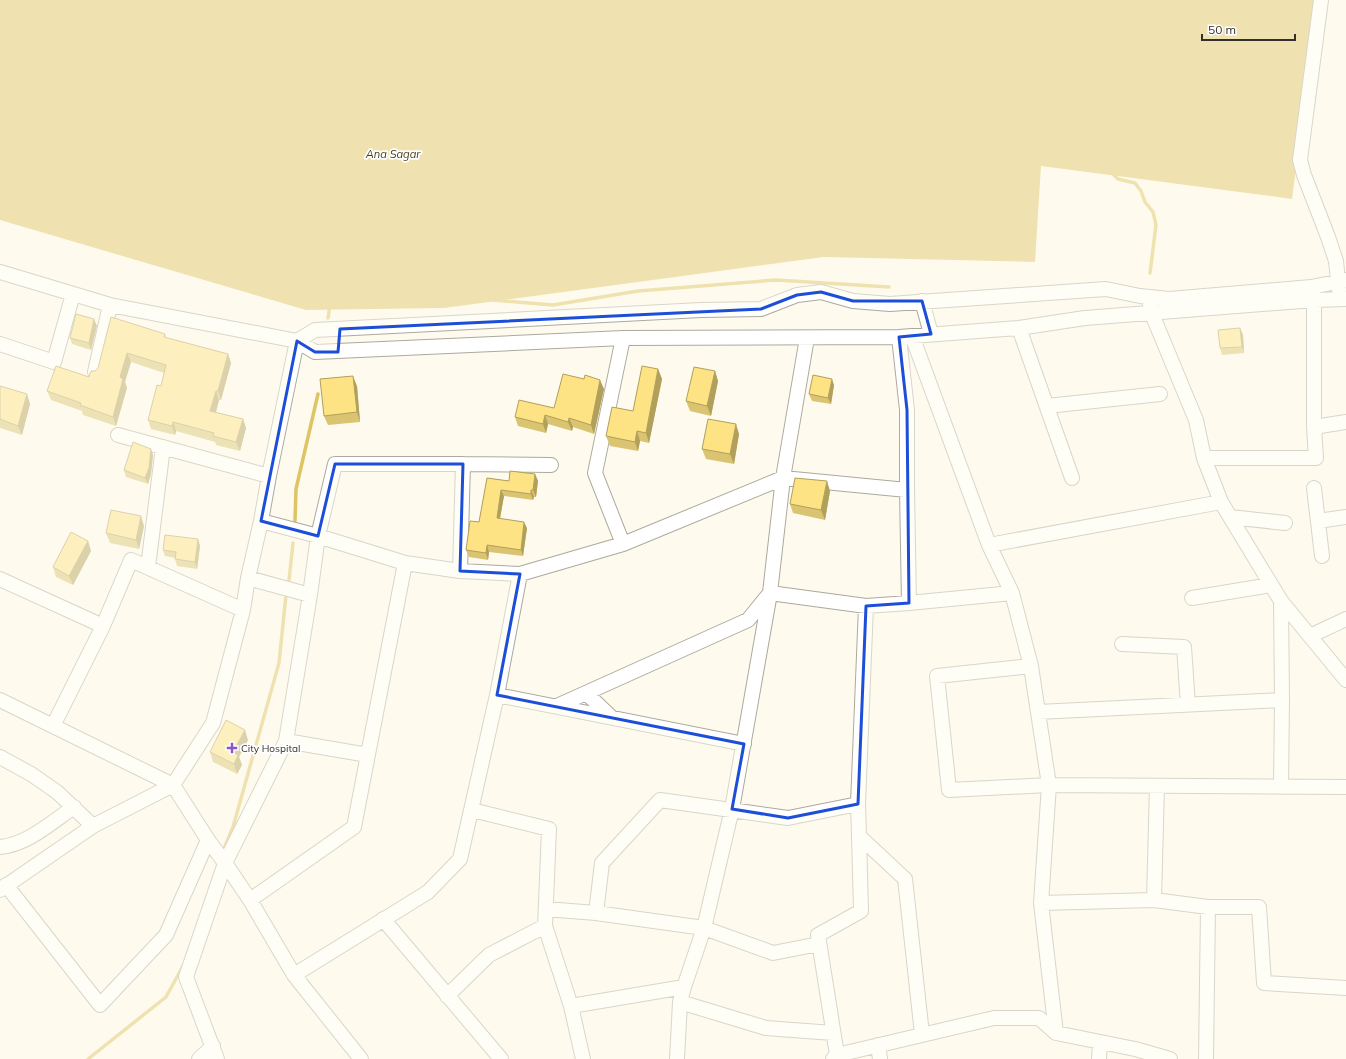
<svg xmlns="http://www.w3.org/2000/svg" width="1346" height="1059" viewBox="0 0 1346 1059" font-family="Mulish,sans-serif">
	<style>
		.water { fill: #dec464 }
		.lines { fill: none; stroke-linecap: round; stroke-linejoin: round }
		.stream { stroke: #dec464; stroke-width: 3.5 }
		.minor-casing { stroke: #aca99d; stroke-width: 16 }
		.minor { stroke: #fff; stroke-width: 14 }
		.wall { fill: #dac371 }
		.shaded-wall { fill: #b19f5c }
		.building { fill: #fde383; stroke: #b19f5c }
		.marked { fill: none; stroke: #1d4ed8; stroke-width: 3; stroke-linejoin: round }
		.poi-dot { fill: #8f53ca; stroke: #fff; stroke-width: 1.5 }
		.labels { text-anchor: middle; stroke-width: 3.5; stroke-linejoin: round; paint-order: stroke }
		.poi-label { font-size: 10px; fill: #32302b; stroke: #fff; text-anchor: start }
		.water-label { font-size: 11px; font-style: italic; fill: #463c13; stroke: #fff }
	</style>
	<rect width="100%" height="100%" fill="#fefbee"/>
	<path class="water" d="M 0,0 L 1318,0 L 1292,199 L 1041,166 L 1035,262 L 824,257 L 444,308 L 306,310 L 0,220 Z"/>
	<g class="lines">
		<path class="stream" d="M 1112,173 L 1118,179 L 1135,183 L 1141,191 L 1145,202 L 1153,212 L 1156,225 L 1150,273
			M 493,300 L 553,305 L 638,291 L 776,280 L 889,287
			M 328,318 L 330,305
			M 295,521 L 296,489 L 318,394
			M 289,580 L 293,543
			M 223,851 L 233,827 L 279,663 L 286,595
			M 88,1059 L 166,997 L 183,966"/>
		<g class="minor-casing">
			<path id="minor" d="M 1321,0 L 1300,160 L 1304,175 L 1328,237 L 1336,261 L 1339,290
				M 0,272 L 110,305 L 297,341 L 315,352 L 623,338 L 899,337 L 1019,328 L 1085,318 L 1314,300 L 1346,299
				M 922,301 L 931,334
				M 1150,305 L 1152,314 L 1196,420 L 1204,458 L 1221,502 L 1281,601 L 1346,680
				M 1019,328 L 1072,478
				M 912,336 L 989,545 L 1012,593 L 1031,666 L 1049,785 L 1041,903 L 1056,1033
				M 899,337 L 907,410 L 907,490 L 909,603
				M 623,338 L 595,473 L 623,544
				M 0,344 L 54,362 L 73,294
				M 95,372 L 110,305
				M 1047,406 L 1160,394
				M 1314,427 L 1346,422
				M 118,435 L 269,476
				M 1204,458 L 1316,458 L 1314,427 L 1314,300 L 1312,291
				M 1314,488 L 1322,556
				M 1230,517 L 1285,523
				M 261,521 L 318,536 L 405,563 L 460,571 L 520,574 L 623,544 L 783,478 L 907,490
				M 1318,521 L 1346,517
				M 989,545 L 1221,502
				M 148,567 L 163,447
				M 460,571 L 463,464
				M 248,578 L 310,595
				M 0,579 L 103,626 L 131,560 L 243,610
				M 1192,598 L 1271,585
				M 866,606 L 858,804 L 859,836 L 905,879 L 922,1034
				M 1310,636 L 1346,619
				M 1122,644 L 1184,647 L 1188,705
				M 1031,666 L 937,676 L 949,790 L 1049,785 L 1346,787
				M 586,693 L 611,717
				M 497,695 L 744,744
				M 0,700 L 173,785 L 208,840 L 225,863 L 250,900 L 294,975 L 361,1059
				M 557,706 L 748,620 L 770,593 L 866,606 L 909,603 L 1012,593
				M 1038,712 L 1282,700
				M 53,726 L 103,626
				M 286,741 L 368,755
				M 0,757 L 31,774 L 57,792 L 93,826
				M 1281,787 L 1282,700 L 1281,601
				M 472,810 L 549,829 L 545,926 L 571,1006 L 583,1059
				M 0,847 C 27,845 52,822 74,807
				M 6,885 L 100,1005 L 166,935 L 208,840
				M 0,890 L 93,826 L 173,785 L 213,723 L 243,610 L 248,578 L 261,521 L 269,476 L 297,341 L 315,330 L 701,310 L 761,309 L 797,295 L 821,292 L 853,301 L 890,304 L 1106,289 L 1140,296 L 1169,299 L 1311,287 L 1346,280
				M 250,900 L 354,827 L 405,563
				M 1154,900 L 1157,786
				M 1041,903 L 1154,900 L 1208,907 L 1259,907 L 1264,983 L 1346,988
				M 546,909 L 596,913 L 704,928 L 773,953 L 819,944
				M 596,913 L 602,863 L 660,800 L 788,818 L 858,804
				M 383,919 L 501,1059
				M 294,975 L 428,892 L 460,859 L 497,695 L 520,574
				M 447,996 L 489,955 L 545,926
				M 680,1002 L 766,1028 L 833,1033
				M 571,1006 L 684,987
				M 878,1045 L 880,1059
				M 837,1055 L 818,935 L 861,911 L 859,836
				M 199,1059 L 213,1046
				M 217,1059 L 186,977 L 225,863 L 286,741 L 310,595 L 318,536 L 335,464 L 463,464 L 551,465
				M 677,1059 L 680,1002 L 684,987 L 704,928 L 732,809 L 770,593 L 783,478 L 807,338
				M 833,1059 L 837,1055 L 994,1018 L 1039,1018 L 1056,1033 L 1135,1049 L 1170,1059
				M 1099,1059 L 1100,1042
				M 1206,1059 L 1208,907"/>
		</g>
		<use href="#minor" class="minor"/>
	</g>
	<path class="wall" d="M 97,326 L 91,350 L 72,344 L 70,338 Z
		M 1240,328 L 1243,335 L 1244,353 L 1222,355 L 1220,348 Z
		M 165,334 L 166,338 L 228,354 L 231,363 L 221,400 L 219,400 L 216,412 L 243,419 L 246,428 L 240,451 L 216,445 L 215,442 L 176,431 L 175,435 L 151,429 L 148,420 L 161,386 L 164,373 L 131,362 L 125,382 L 127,388 L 116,426 L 83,415 L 82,411 L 51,400 L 47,391 L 89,377 L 98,368 Z
		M 658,369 L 662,379 L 649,443 L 640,441 L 638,451 L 610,446 L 606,436 L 633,411 Z
		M 715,371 L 718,381 L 711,416 L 690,411 L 686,401 Z
		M 834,385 L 831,404 L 812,401 L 809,394 Z
		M 0,386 L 30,404 L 22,435 L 0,428 Z
		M 357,386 L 360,422 L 328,425 L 324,416 Z
		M 604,389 L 594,434 L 573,427 L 572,431 L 548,424 L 546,433 L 518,426 L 515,417 L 554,408 Z
		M 739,434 L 734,464 L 706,459 L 702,449 Z
		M 153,455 L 151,474 L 148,484 L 126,477 L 124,470 Z
		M 535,474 L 538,481 L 536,497 L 534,497 L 533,500 L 504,496 L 500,518 L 527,528 L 523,556 L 489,552 L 488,560 L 469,557 L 466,550 L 479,522 L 487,478 L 509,481 Z
		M 830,491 L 825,520 L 793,513 L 790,504 Z
		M 144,526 L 139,549 L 110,543 L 106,533 Z
		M 198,539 L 200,546 L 197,569 L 177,566 L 175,559 L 175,558 L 165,556 L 163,550 Z
		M 88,541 L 91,551 L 73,585 L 56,577 L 53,567 Z
		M 248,740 L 239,757 L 242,765 L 237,774 L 213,762 L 210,752 Z"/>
	<path class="shaded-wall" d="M 94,319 L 97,326 L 91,350 L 89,343 Z
		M 1240,328 L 1243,335 L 1244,353 L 1242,347 Z
		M 127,353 L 131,362 L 125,382 L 127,388 L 116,426 L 113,417 L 120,377 Z
		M 228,354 L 231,363 L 221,400 L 218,391 Z
		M 658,369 L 662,379 L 649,443 L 646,433 Z
		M 715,371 L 718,381 L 711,416 L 707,406 Z
		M 353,376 L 357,386 L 360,422 L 357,412 Z
		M 832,379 L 834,385 L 831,404 L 828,398 Z
		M 600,380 L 604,389 L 594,434 L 591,425 Z
		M 216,391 L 219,400 L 214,420 L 210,411 Z
		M 27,394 L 30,404 L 22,435 L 18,426 Z
		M 545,415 L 548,424 L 546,433 L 543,424 Z
		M 569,418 L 573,427 L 572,431 L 568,422 Z
		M 243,419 L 246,428 L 240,451 L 236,442 Z
		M 173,422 L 176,431 L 175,435 L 172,426 Z
		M 736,424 L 739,434 L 734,464 L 730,454 Z
		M 637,431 L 640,441 L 638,451 L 635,442 Z
		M 151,449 L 153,455 L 151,474 L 148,484 L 145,478 Z
		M 535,474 L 538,481 L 536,497 L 533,490 Z
		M 827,481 L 830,491 L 825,520 L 821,510 Z
		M 501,490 L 504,496 L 499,524 L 497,518 Z
		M 531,490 L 534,497 L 533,500 L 531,494 Z
		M 141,516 L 144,526 L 139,549 L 136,540 Z
		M 524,522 L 527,528 L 523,556 L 521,550 Z
		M 198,539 L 200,546 L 197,569 L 195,562 Z
		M 88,541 L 91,551 L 73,585 L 69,576 Z
		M 487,545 L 489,552 L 488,560 L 486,553 Z
		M 245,730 L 248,740 L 239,757 L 242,765 L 237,774 L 234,764 L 233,752 Z"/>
	<path class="building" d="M 76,314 L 94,319 L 89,343 L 70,338 Z
		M 111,317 L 165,334 L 164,337 L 228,354 L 218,391 L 216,391 L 210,411 L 243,419 L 236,442 L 213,436 L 214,433 L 173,422 L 172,426 L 148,420 L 157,385 L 161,386 L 166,365 L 127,353 L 120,377 L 123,379 L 113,417 L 80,405 L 81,403 L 47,391 L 56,366 L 89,377 L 91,371 L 95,371 L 98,368 Z
		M 1240,328 L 1242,347 L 1220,348 L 1218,330 Z
		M 642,366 L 658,369 L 646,433 L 637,431 L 635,442 L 606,436 L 612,407 L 633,411 Z
		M 694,367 L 715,371 L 707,406 L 686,401 Z
		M 563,374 L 584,379 L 585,375 L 600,380 L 591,425 L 569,418 L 568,422 L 545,415 L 543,424 L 515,417 L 519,400 L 554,408 Z
		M 813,375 L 832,379 L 828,398 L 809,394 Z
		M 353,376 L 357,412 L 324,416 L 320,379 Z
		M 0,386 L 27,394 L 18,426 L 0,419 Z
		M 708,419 L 736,424 L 730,454 L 702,449 Z
		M 133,442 L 151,449 L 149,468 L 145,478 L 124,470 Z
		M 510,471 L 535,474 L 533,490 L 531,490 L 531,494 L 501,490 L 497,518 L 524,522 L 521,550 L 487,545 L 486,553 L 466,550 L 470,521 L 479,522 L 487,478 L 509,481 Z
		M 795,478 L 827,481 L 821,510 L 790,504 Z
		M 111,510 L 141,516 L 136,540 L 106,533 Z
		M 71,532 L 88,541 L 69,576 L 53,567 Z
		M 165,535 L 198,539 L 195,562 L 175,559 L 176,552 L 163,550 Z
		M 226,720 L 245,730 L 233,752 L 238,755 L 234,764 L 210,752 Z"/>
	<path d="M0 0H1346V1059H0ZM 821,292 L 853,301 L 922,301 L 931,334 L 899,337 L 907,410 L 909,603 L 866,606 L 858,804 L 788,818 L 732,809 L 744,744 L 497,695 L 520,574 L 460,571 L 463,464 L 335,464 L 318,536 L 261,521 L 297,341 L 315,352 L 338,352 L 340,329 L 761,309 L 797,295 Z" fill="#fefbee" fill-opacity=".55" fill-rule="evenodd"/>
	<path class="marked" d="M 821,292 L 853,301 L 922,301 L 931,334 L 899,337 L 907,410 L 909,603 L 866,606 L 858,804 L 788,818 L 732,809 L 744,744 L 497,695 L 520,574 L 460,571 L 463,464 L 335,464 L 318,536 L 261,521 L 297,341 L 315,352 L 338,352 L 340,329 L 761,309 L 797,295 Z"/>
	<path class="poi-dot" d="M230 742h4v4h4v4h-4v4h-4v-4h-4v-4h4z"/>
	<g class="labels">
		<g class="poi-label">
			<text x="241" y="752">City Hospital</text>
		</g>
		<g class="water-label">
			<text x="393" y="158">Ana Sagar</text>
		</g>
	</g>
	<path d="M1202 34v6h93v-6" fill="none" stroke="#32302b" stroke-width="2"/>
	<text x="1208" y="34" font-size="12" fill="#32302b" stroke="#ffffff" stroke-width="3" paint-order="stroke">50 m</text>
</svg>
